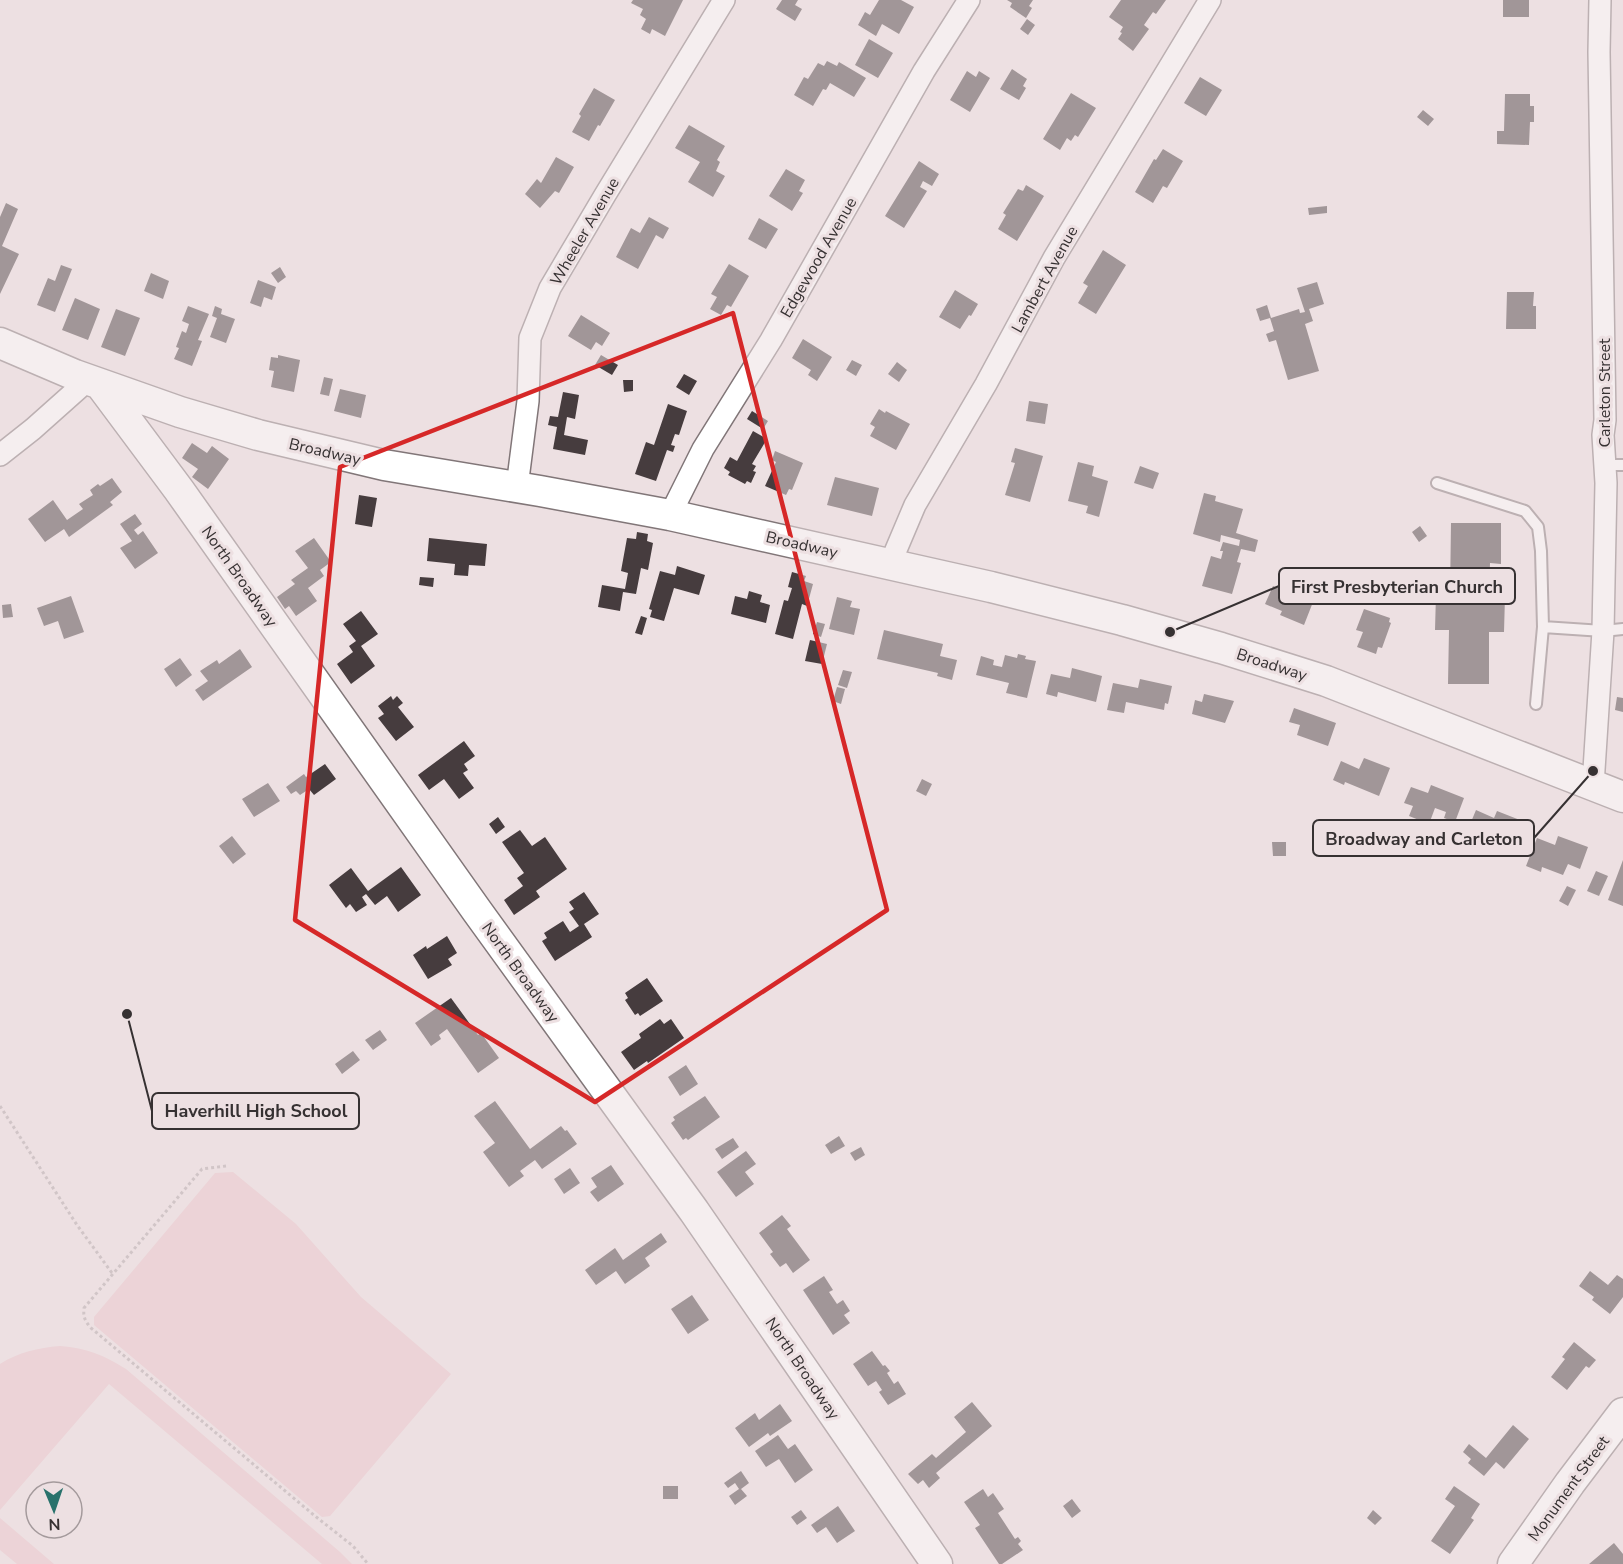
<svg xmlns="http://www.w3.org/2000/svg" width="1623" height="1564" viewBox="0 0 1623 1564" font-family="'Nunito Sans',sans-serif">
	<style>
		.green { fill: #ebc3c9 }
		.building { fill: #463c3e }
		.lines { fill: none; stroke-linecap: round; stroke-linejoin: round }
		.lane-casing { stroke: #817678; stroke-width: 14 }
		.street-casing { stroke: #817678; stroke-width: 24 }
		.secondary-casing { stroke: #817678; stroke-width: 33 }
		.path { stroke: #afa5a7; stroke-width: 3; stroke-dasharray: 3 3; stroke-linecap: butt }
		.lane { stroke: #fff; stroke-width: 10 }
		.street { stroke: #fff; stroke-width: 21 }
		.secondary { stroke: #fff; stroke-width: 30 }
		.marked { fill: none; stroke: #d62828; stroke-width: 4.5; stroke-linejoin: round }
		.labels { text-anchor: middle; stroke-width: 6; stroke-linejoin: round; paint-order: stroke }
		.street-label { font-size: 16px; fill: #363132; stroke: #ede0e2 }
		.leader { fill: none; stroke: #363132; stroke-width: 2 }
		.callout-dot { fill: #363132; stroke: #ede0e2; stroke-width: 2 }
		.callout { fill: #ede0e2; stroke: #363132; stroke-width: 2 }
		.callout-label { font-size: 18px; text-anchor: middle; font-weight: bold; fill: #363132 }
	</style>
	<rect width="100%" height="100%" fill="#ede0e2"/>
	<path class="green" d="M 233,1172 L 296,1224 L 361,1297 L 451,1374 L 330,1516 L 322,1517 L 94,1325 L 94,1317 L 215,1173 Z
		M 60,1346 C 87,1348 103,1355 126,1369 L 340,1552 L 352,1564 L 322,1564 L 109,1384 L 0,1510 L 0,1364 C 19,1352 38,1348 60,1346 Z
		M 0,1518 L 54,1564 L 17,1564 L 0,1550 Z"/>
	<path class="building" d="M 633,0 L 683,0 L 665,36 L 652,29 L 650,34 L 641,29 L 646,19 L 640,15 L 643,9 L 631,3 Z
		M 782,0 L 798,0 L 795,5 L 802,9 L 795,21 L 776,9 Z
		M 879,0 L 901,0 L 914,7 L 899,34 L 882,24 L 876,36 L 858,25 L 865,12 L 870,15 Z
		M 1007,0 L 1033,0 L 1029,6 L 1032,8 L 1026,18 L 1010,7 L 1012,3 Z
		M 1121,0 L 1166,0 L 1156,14 L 1153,12 L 1144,25 L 1149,29 L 1133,51 L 1118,39 L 1122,33 L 1120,32 L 1123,27 L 1109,17 Z
		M 1503,0 L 1529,0 L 1529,17 L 1503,17 Z
		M 1027,19 L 1035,25 L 1028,35 L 1020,29 Z
		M 869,39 L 893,53 L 878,78 L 855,65 Z
		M 827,61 L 837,66 L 839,62 L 866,78 L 854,97 L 830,83 L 826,90 L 823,89 L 813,106 L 794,95 L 804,77 L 808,79 L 818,63 L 824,66 Z
		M 1012,69 L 1027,79 L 1023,86 L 1026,88 L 1019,100 L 1000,89 Z
		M 967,71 L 976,77 L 979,71 L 990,78 L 970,112 L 950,100 Z
		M 1200,77 L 1222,90 L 1206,116 L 1184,103 Z
		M 594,88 L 615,100 L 600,126 L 598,125 L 589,141 L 572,132 L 581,116 L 579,114 Z
		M 1071,93 L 1096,108 L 1078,137 L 1075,135 L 1071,141 L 1067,138 L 1060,150 L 1043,139 Z
		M 1505,94 L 1530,94 L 1530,106 L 1534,106 L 1534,122 L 1530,122 L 1529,145 L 1497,144 L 1497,131 L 1504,131 Z
		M 1423,110 L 1434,119 L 1428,126 L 1417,117 Z
		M 689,125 L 725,146 L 717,160 L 720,162 L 716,171 L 725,176 L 713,197 L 688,182 L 700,162 L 675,148 Z
		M 1163,149 L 1183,161 L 1167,188 L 1163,186 L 1153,203 L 1135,192 L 1154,159 L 1156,160 Z
		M 556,157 L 574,167 L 559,193 L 555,191 L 540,208 L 525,194 L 537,179 L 541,183 Z
		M 919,161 L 939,174 L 932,186 L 923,181 L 920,187 L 927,191 L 904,228 L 885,216 Z
		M 786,169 L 805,180 L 799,191 L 803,193 L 792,211 L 769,196 Z
		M 1026,185 L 1044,196 L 1017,241 L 998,229 L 1006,215 L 1003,213 L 1018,189 L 1023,191 Z
		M 6,203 L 18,209 L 2,246 L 19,254 L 0,294 L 0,217 Z
		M 1327,206 L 1327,213 L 1309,215 L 1308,208 Z
		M 649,217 L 669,228 L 663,239 L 656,235 L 638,269 L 616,257 L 631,228 L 640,233 Z
		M 759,218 L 778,229 L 766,249 L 748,239 Z
		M 1103,250 L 1126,265 L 1096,314 L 1078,303 L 1088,286 L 1083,283 Z
		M 729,264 L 749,276 L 731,307 L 727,305 L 721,315 L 710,309 L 717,297 L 711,294 Z
		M 61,265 L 72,269 L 55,312 L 37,305 L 48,278 L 55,281 Z
		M 280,267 L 286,277 L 278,283 L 271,273 Z
		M 151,273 L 169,281 L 163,299 L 144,291 Z
		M 258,280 L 276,287 L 272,300 L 264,297 L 261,307 L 250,303 Z
		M 1317,282 L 1324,304 L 1309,309 L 1313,321 L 1305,324 L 1319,371 L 1288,380 L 1276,340 L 1269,342 L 1266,334 L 1274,331 L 1270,318 L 1260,321 L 1256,309 L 1267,305 L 1271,318 L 1299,309 L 1300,313 L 1305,312 L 1297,288 Z
		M 955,290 L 978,304 L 971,316 L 969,315 L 960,329 L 939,317 Z
		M 1507,292 L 1534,292 L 1533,306 L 1536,306 L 1536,329 L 1506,329 Z
		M 75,298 L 100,309 L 88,340 L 62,330 Z
		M 188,306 L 209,314 L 198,340 L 202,341 L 192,366 L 174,359 L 179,348 L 176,347 L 182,331 L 186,333 L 189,324 L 182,321 Z
		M 215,306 L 222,309 L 221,314 L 235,319 L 226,343 L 210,337 L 217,318 L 212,316 Z
		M 116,309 L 140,318 L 125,356 L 101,347 Z
		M 581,315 L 610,333 L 602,346 L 596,342 L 591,350 L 568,336 Z
		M 803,339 L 832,357 L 817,381 L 808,375 L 811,370 L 792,358 Z
		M 278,355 L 300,360 L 294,392 L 271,387 L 274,371 L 269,370 L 271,357 L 278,358 Z
		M 601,355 L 618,365 L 612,375 L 595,365 Z
		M 852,360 L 862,365 L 856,376 L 846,370 Z
		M 897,362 L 907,370 L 899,382 L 888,374 Z
		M 684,374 L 697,381 L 689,395 L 676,387 Z
		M 324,377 L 333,379 L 329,396 L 320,394 Z
		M 623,380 L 633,380 L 633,391 L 624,392 Z
		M 340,389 L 366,395 L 361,418 L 334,411 Z
		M 563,392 L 579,395 L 575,419 L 567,417 L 564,435 L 588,440 L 585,455 L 553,449 L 557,427 L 548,425 L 550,416 L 558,417 Z
		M 1029,401 L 1048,404 L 1045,424 L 1026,421 Z
		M 668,404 L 687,411 L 679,435 L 675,434 L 671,445 L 675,446 L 673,452 L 667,450 L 656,481 L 635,474 L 646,442 L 654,445 Z
		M 879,409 L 885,413 L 886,411 L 910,424 L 896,450 L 870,436 L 875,427 L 870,424 Z
		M 752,411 L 768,421 L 763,429 L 747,419 Z
		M 753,431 L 767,439 L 752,464 L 756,466 L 753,471 L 756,472 L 751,483 L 747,481 L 745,484 L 728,475 L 730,472 L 724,468 L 730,457 L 737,461 Z
		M 192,443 L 207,453 L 212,446 L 229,459 L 208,489 L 192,477 L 198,469 L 182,458 Z
		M 1015,448 L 1043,456 L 1030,502 L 1005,495 L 1015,463 L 1011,462 Z
		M 775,451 L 803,463 L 792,490 L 789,489 L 786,495 L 765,486 L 776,462 L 772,460 Z
		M 1078,462 L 1094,466 L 1092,476 L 1108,481 L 1099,517 L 1086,513 L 1088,506 L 1068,501 Z
		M 1140,466 L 1159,473 L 1153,489 L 1134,483 Z
		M 835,477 L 879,488 L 872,516 L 827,505 Z
		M 112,478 L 122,492 L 110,502 L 113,505 L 69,537 L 64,529 L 45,542 L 28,519 L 53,500 L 67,520 L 83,509 L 79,504 L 93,495 L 90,490 L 98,484 L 100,486 Z
		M 1204,493 L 1216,496 L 1215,501 L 1243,509 L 1236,533 L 1258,540 L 1255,552 L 1241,549 L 1237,562 L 1241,563 L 1232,594 L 1202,586 L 1211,556 L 1221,559 L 1223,551 L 1220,551 L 1223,542 L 1239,546 L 1240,540 L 1221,535 L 1220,542 L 1193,534 Z
		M 359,495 L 377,498 L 372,527 L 355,524 Z
		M 135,514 L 142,524 L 134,530 L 138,535 L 143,531 L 158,553 L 135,569 L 120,548 L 132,541 L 120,524 Z
		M 1451,523 L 1501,523 L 1501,564 L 1490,563 L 1489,596 L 1505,596 L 1504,632 L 1489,632 L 1489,684 L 1448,684 L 1449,630 L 1435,630 L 1436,594 L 1450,594 Z
		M 1420,526 L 1427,536 L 1419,542 L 1412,532 Z
		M 637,532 L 648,534 L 647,541 L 653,543 L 648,570 L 641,568 L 636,594 L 623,592 L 620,611 L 598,607 L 602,585 L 625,589 L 628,573 L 621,571 L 627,538 L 636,539 Z
		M 314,538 L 331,562 L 320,570 L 324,576 L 308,588 L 317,601 L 296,616 L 289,606 L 285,609 L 277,597 L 295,584 L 291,580 L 308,568 L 295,551 Z
		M 429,538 L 487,544 L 485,566 L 469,565 L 468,576 L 454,575 L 455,564 L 427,561 Z
		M 677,566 L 705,575 L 699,595 L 674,588 L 664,621 L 650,617 L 652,610 L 649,609 L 660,571 L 675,575 Z
		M 792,572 L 806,576 L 804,581 L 813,584 L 807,606 L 802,604 L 793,639 L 775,634 L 784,600 L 788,601 L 792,588 L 788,587 Z
		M 420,577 L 434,578 L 433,587 L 419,585 Z
		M 1273,586 L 1313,602 L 1304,625 L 1280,615 L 1282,611 L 1265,604 Z
		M 749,591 L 762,595 L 760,602 L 770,605 L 766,623 L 731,614 L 735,596 L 747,599 Z
		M 71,596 L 84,632 L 64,639 L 58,621 L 44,626 L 37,608 Z
		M 837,597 L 852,601 L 850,607 L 860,609 L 854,635 L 829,629 Z
		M 11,604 L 13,617 L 3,618 L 2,605 Z
		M 1364,609 L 1390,618 L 1389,622 L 1391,623 L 1382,648 L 1378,647 L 1376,654 L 1357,647 L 1363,632 L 1356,630 Z
		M 361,611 L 378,634 L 361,646 L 375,666 L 351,684 L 337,664 L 353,652 L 349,646 L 356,641 L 343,624 Z
		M 641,616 L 647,618 L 642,635 L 635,633 Z
		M 817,622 L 825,624 L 821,637 L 813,634 Z
		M 884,630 L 943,644 L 940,656 L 957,660 L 952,680 L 937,676 L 938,673 L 877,659 Z
		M 810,640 L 827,644 L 822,664 L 805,661 Z
		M 240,649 L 252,667 L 203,701 L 195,690 L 208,681 L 200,671 L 217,660 L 219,664 Z
		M 1018,654 L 1026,656 L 1025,659 L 1036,661 L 1027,698 L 1006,693 L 1009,683 L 976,675 L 981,656 L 994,660 L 993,665 L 1002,667 L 1005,655 L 1017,658 Z
		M 180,658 L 192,675 L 176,687 L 164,669 Z
		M 1072,668 L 1102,676 L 1096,702 L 1058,692 L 1057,697 L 1046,694 L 1051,674 L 1070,678 Z
		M 843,670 L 852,672 L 847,688 L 838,685 Z
		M 1140,679 L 1172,686 L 1168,704 L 1165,703 L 1164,710 L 1126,702 L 1124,713 L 1107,710 L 1113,683 L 1138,688 Z
		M 837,687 L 845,689 L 841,704 L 833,701 Z
		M 1204,694 L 1234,701 L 1225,723 L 1192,714 L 1195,700 L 1202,702 Z
		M 391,696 L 393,700 L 397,696 L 403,703 L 398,707 L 414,727 L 396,741 L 378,718 L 384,714 L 378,706 Z
		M 1617,697 L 1623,698 L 1623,712 L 1615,710 Z
		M 1294,708 L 1336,723 L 1328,746 L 1297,735 L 1300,725 L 1289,722 Z
		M 464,741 L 475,756 L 464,764 L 468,770 L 463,773 L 474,788 L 459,799 L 444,779 L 429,790 L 418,775 Z
		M 1364,758 L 1390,768 L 1379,796 L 1345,782 L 1344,785 L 1333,780 L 1341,761 L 1359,769 Z
		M 325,764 L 336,779 L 314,795 L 309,789 L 300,795 L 296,791 L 291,794 L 286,787 L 304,774 L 306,777 Z
		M 922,779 L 932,784 L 926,796 L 916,791 Z
		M 268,783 L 280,801 L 254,817 L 242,799 Z
		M 1431,785 L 1464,798 L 1455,822 L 1444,818 L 1446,812 L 1435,808 L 1429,824 L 1409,816 L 1413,806 L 1404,803 L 1411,787 L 1428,793 Z
		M 1476,810 L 1494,818 L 1497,811 L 1525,822 L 1516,844 L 1481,830 L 1477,838 L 1466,834 Z
		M 498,817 L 505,827 L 496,834 L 489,824 Z
		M 520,830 L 532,846 L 545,837 L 567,869 L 536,891 L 540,897 L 514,915 L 504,900 L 523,886 L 517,878 L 524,873 L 502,842 Z
		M 232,836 L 246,854 L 233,864 L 219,846 Z
		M 1558,836 L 1588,847 L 1580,869 L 1568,864 L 1563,875 L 1542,867 L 1541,872 L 1526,866 L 1537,838 L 1555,845 Z
		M 1272,842 L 1286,842 L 1286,856 L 1273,856 Z
		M 1623,860 L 1623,906 L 1608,900 Z
		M 401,867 L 421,895 L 398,912 L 387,896 L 375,905 L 366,894 L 362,897 L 367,905 L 356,912 L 350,904 L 346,908 L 329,885 L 351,868 L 368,891 Z
		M 1596,871 L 1608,876 L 1599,896 L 1587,891 Z
		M 1567,886 L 1576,890 L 1568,906 L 1559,901 Z
		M 584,892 L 599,914 L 584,924 L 592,937 L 555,961 L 542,941 L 547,938 L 544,933 L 563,921 L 570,932 L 579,926 L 569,912 L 574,909 L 569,902 Z
		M 447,936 L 457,953 L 448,959 L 452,965 L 428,979 L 413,955 L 426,946 L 427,949 Z
		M 647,978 L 663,1001 L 640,1016 L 638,1013 L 635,1015 L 625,1000 L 628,998 L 625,993 Z
		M 451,998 L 478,1035 L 481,1033 L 499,1058 L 478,1073 L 447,1029 L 439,1035 L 441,1039 L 431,1046 L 415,1023 Z
		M 660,1019 L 664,1024 L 671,1019 L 684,1038 L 648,1063 L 647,1061 L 634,1070 L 621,1052 L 641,1038 L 639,1034 Z
		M 380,1030 L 387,1040 L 373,1050 L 365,1040 Z
		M 353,1051 L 360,1060 L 342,1074 L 335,1064 Z
		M 686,1065 L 698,1084 L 680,1096 L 668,1077 Z
		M 705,1096 L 720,1117 L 688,1140 L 686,1138 L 683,1140 L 671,1123 L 675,1120 L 673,1117 Z
		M 495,1101 L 530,1149 L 561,1126 L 565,1131 L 567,1130 L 577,1144 L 542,1169 L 535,1160 L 520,1171 L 524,1176 L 509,1187 L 483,1152 L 495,1143 L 474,1116 Z
		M 839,1136 L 845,1146 L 831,1154 L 825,1145 Z
		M 733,1138 L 739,1147 L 722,1159 L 715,1149 Z
		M 861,1147 L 865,1155 L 855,1161 L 850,1153 Z
		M 746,1151 L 756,1164 L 745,1172 L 754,1184 L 736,1197 L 717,1172 Z
		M 611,1165 L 624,1184 L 598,1202 L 590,1192 L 597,1187 L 591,1178 Z
		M 570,1168 L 580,1183 L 564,1194 L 554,1179 Z
		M 782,1215 L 791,1226 L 787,1229 L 810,1260 L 793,1273 L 786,1263 L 780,1267 L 770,1254 L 773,1252 L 759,1233 Z
		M 661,1233 L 667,1242 L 645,1258 L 650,1266 L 625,1284 L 616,1271 L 596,1285 L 585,1270 L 615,1248 L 623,1260 Z
		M 1590,1271 L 1608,1285 L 1617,1275 L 1623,1279 L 1623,1297 L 1610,1314 L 1592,1300 L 1594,1297 L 1579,1286 Z
		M 824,1276 L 833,1290 L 829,1292 L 837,1304 L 843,1300 L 850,1311 L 844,1315 L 850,1323 L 833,1335 L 803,1290 Z
		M 692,1295 L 709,1320 L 688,1334 L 671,1309 Z
		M 1574,1342 L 1596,1360 L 1589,1368 L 1586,1366 L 1567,1390 L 1551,1377 L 1565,1359 L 1562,1357 Z
		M 872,1351 L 883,1366 L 885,1365 L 890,1371 L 887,1373 L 894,1384 L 898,1381 L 906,1394 L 888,1405 L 879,1392 L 882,1390 L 876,1381 L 868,1386 L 853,1364 Z
		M 972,1402 L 992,1426 L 936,1473 L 940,1478 L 929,1488 L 923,1480 L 918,1484 L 908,1474 L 932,1454 L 936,1458 L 966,1432 L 954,1417 Z
		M 780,1404 L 792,1421 L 770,1436 L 768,1433 L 749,1447 L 735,1428 L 755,1413 L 759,1420 Z
		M 1513,1425 L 1529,1439 L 1504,1469 L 1496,1462 L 1484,1476 L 1468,1463 L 1471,1459 L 1463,1452 L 1469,1444 L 1486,1458 Z
		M 778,1435 L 788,1449 L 795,1444 L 813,1470 L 795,1483 L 779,1459 L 766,1467 L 755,1451 Z
		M 741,1471 L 749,1483 L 741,1489 L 747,1496 L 735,1505 L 729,1496 L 739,1489 L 735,1483 L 728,1488 L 724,1483 Z
		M 663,1486 L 678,1486 L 678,1499 L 663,1499 Z
		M 1454,1486 L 1480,1504 L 1471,1518 L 1474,1520 L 1450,1554 L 1431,1541 L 1455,1506 L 1445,1499 Z
		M 983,1489 L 988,1497 L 993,1493 L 1004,1509 L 998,1513 L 1015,1539 L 1018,1537 L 1021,1541 L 1018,1544 L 1023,1550 L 1002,1564 L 999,1564 L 975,1528 L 980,1525 L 964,1502 Z
		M 1072,1499 L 1081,1511 L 1072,1518 L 1063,1506 Z
		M 838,1506 L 855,1531 L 837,1543 L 826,1527 L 817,1533 L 811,1525 Z
		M 801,1510 L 807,1518 L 797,1525 L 791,1517 Z
		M 1373,1510 L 1382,1518 L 1375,1525 L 1367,1518 Z
		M 1614,1543 L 1623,1554 L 1623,1564 L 1589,1564 Z"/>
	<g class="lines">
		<g class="lane-casing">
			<path id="lane" d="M 1604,465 L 1623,465
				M 1437,483 L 1525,511 L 1538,527 L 1541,551 L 1543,627 L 1603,631 L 1623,629
				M 1536,704 L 1543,627"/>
		</g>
		<g class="street-casing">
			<path id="street" d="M 0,455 L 33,429 L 88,380
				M 517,487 L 528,401 L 530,338 L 550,288 L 605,195 L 724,0
				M 670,515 L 703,449 L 771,340 L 924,71 L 969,0
				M 890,564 L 915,505 L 986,384 L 1054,258 L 1210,0
				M 1593,785 L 1603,631 L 1606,483 L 1603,435 L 1605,420 L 1599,52 L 1600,0"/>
		</g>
		<g class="secondary-casing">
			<path id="secondary" d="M 0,343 L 75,375 L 180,412 L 258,435 L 384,465 L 540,491 L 670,515 L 991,587 L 1122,620 L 1221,648 L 1326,681 L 1623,797
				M 100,384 L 179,490 L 477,911 L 694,1211 L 937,1564
				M 1513,1564 L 1570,1483 L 1623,1413"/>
		</g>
		<path class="path" d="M 0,1106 L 77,1225 L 112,1273
			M 226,1166 L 202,1169 L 84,1308 C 83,1317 85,1321 91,1328 L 315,1516 L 353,1546 L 368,1564"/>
		<use href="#lane" class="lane"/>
		<use href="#street" class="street"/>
		<use href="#secondary" class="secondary"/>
	</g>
	<path d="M0 0H1623V1564H0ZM 733,313 L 887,910 L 595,1102 L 295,920 L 340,467 Z" fill="#ede0e2" fill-opacity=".55" fill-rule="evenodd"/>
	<path class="marked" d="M 733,313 L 887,910 L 595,1102 L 295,920 L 340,467 Z"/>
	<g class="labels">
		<g class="street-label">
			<text transform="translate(584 231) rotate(-60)" y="6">Wheeler Avenue</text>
			<text transform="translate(818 257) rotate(-60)" y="6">Edgewood Avenue</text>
			<text transform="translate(1044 279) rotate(-61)" y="6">Lambert Avenue</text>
			<text transform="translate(1604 393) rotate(-90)" y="6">Carleton Street</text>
			<text transform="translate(325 451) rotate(13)" y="6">Broadway</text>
			<text transform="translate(802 544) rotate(13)" y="6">Broadway</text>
			<text transform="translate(240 576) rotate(55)" y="6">North Broadway</text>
			<text transform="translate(1272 664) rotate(18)" y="6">Broadway</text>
			<text transform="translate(521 972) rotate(54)" y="6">North Broadway</text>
			<text transform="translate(803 1368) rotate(56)" y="6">North Broadway</text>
			<text transform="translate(1568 1488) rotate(-54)" y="6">Monument Street</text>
		</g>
	</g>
	<path class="leader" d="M1170 632L1279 586M1593 771L1534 838M127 1014L152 1111"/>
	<g class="callout-dot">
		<circle cx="1170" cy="632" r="6"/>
		<circle cx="1593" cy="771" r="6"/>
		<circle cx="127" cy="1014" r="6"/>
	</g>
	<g class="callout">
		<rect x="1279" y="568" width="236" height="36" rx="6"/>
		<rect x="1313" y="820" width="221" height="36" rx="6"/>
		<rect x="152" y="1093" width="207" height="36" rx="6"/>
	</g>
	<g class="callout-label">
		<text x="1397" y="593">First Presbyterian Church</text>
		<text x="1424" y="845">Broadway and Carleton</text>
		<text x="256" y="1117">Haverhill High School</text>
	</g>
	<g transform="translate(54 1510) rotate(178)"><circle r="28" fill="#ede0e2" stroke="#a49a9c" stroke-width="1.5"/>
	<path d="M0-4.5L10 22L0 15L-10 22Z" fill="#29726c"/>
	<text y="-9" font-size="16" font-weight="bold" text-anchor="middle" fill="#363132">N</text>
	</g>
</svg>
